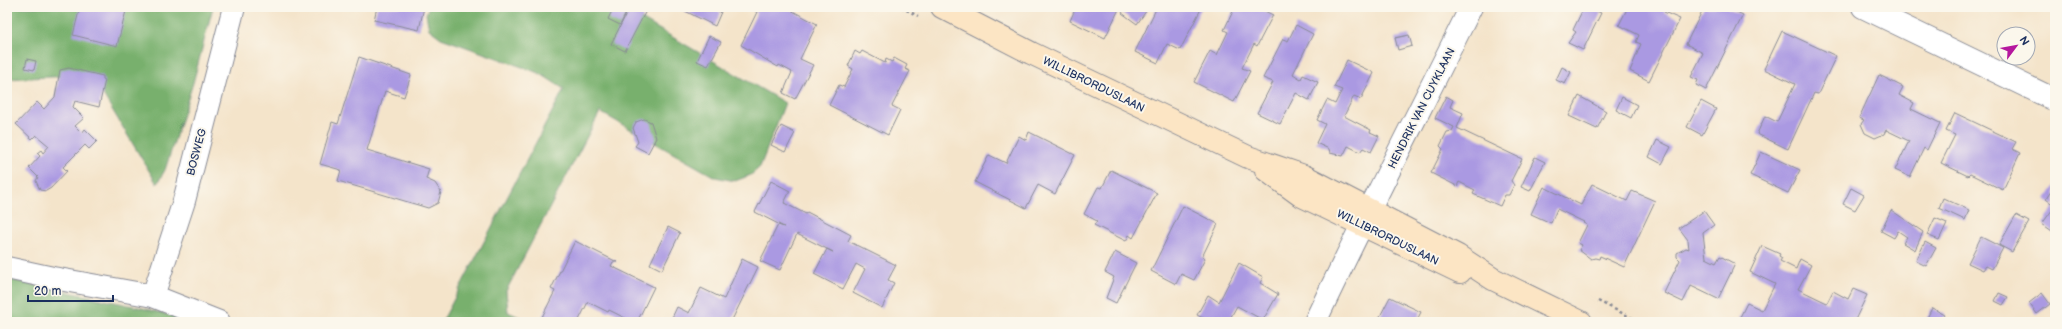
<svg xmlns="http://www.w3.org/2000/svg" width="2062" height="329" viewBox="0 0 2062 329" font-family="'Balsamiq Sans',sans-serif">
	<style>
		.forest { fill: #78b06d; stroke: #4a7066 }
		.building { fill: #aa99e2 }
		.lines { fill: none; stroke-linecap: round; stroke-linejoin: round }
		.street-casing { stroke: #888a94; stroke-width: 24 }
		.secondary-casing { stroke: #888a94; stroke-width: 24 }
		.path { stroke: #888a94; stroke-width: 2.5; stroke-dasharray: 3 3; stroke-linecap: butt }
		.street { stroke: #fff; stroke-width: 22 }
		.secondary { stroke: #fce5c4; stroke-width: 22 }
		.labels { text-anchor: middle; stroke-width: 4; stroke-linejoin: round; paint-order: stroke }
		.street-label { font-size: 11px; fill: #1b2f5e; stroke: #fbf7ec }
	</style>
	<rect width="100%" height="100%" fill="#fbf7ec"/>
	<filter id="ink" filterUnits="userSpaceOnUse"><feTurbulence type="fractalNoise" baseFrequency=".025" numOctaves="2"/><feDisplacementMap in="SourceGraphic" scale="8" xChannelSelector="R" yChannelSelector="G"/><feConvolveMatrix kernelMatrix="1 2 1 2 8 2 1 2 1" color-interpolation-filters="sRGB"/></filter>
	<filter id="wash" filterUnits="userSpaceOnUse"><feTurbulence type="fractalNoise" baseFrequency=".012" numOctaves="4" result="noise"/><feDisplacementMap in="SourceGraphic" scale="16" xChannelSelector="R" yChannelSelector="G"/><feGaussianBlur stdDeviation="0.9" result="paint"/><feColorMatrix in="noise" values="0 0 0 0 0 0 0 0 0 0 0 0 0 0 0 0 0 1.4 0 .05"/><feComposite in="paint" operator="in"/></filter>
	<g filter="url(#wash)">
		<rect width="100%" height="100%" fill="#f4e4ca"/>
		<path class="forest" d="M 7,7 L 213,7 L 193,83 L 165,170 L 157,184 L 101,91 L 72,76 L 7,79 Z
			M 429,7 L 621,7 L 785,103 L 760,167 L 751,175 L 735,181 L 715,177 L 600,112 L 506,291 L 508,312 L 531,322 L 442,322 L 564,89 L 539,73 L 441,38 L 429,29 L 426,14 Z
			M 7,279 L 138,307 L 198,322 L 7,322 Z"/>
		<g id="blocks">
			<path class="building" d="M 80,7 L 127,7 L 117,46 L 73,35 Z
				M 377,7 L 424,7 L 419,30 L 374,20 Z
				M 614,7 L 629,7 L 620,25 L 608,19 Z
				M 630,7 L 648,7 L 625,51 L 611,44 Z
				M 677,7 L 719,7 L 718,11 L 721,12 L 715,26 Z
				M 755,7 L 785,7 L 817,24 L 800,59 L 813,65 L 795,99 L 783,93 L 792,72 L 779,65 L 778,67 L 741,45 L 757,12 L 753,10 Z
				M 1076,7 L 1120,7 L 1105,38 L 1070,21 Z
				M 1126,7 L 1149,7 L 1137,24 L 1122,13 Z
				M 1157,7 L 1202,7 L 1180,50 L 1167,44 L 1158,63 L 1135,52 Z
				M 1235,7 L 1256,7 L 1273,15 L 1257,46 L 1254,44 L 1242,68 L 1250,71 L 1234,102 L 1194,82 L 1210,51 L 1217,55 L 1228,32 L 1224,30 Z
				M 1584,7 L 1588,7 L 1601,13 L 1583,50 L 1568,43 L 1576,32 L 1573,30 Z
				M 1628,7 L 1666,7 L 1664,12 L 1680,19 L 1649,81 L 1630,71 L 1641,44 L 1636,42 L 1639,35 L 1619,25 Z
				M 1704,7 L 1726,7 L 1743,15 L 1706,90 L 1696,85 L 1698,80 L 1691,77 L 1703,53 L 1686,44 Z
				M 1296,25 L 1313,34 L 1293,74 L 1301,79 L 1303,75 L 1318,82 L 1309,100 L 1296,93 L 1280,124 L 1257,113 L 1273,82 L 1263,78 L 1283,39 L 1288,41 Z
				M 1782,31 L 1836,56 L 1818,94 L 1814,93 L 1788,149 L 1757,134 L 1765,116 L 1777,122 L 1795,84 L 1764,69 Z
				M 1409,35 L 1412,46 L 1398,50 L 1395,38 Z
				M 709,36 L 721,42 L 708,66 L 697,61 Z
				M 855,51 L 860,54 L 862,51 L 885,63 L 886,59 L 892,62 L 894,58 L 907,65 L 905,69 L 910,71 L 892,106 L 900,110 L 888,135 L 829,105 L 839,85 L 844,87 L 853,69 L 848,66 Z
				M 359,57 L 411,75 L 404,97 L 385,91 L 367,150 L 429,169 L 426,179 L 435,183 L 441,192 L 438,203 L 428,208 L 338,181 L 341,170 L 320,164 L 332,122 L 338,124 Z
				M 27,59 L 36,61 L 34,70 L 25,68 Z
				M 1347,60 L 1374,73 L 1361,99 L 1354,96 L 1344,116 L 1371,130 L 1370,132 L 1379,136 L 1371,152 L 1363,148 L 1360,152 L 1348,146 L 1343,156 L 1330,153 L 1329,149 L 1316,143 L 1325,124 L 1317,120 L 1327,100 L 1335,104 L 1342,90 L 1334,87 Z
				M 1562,67 L 1571,72 L 1565,84 L 1556,80 Z
				M 69,68 L 103,76 L 103,79 L 105,80 L 99,107 L 75,101 L 73,107 L 84,118 L 75,126 L 82,133 L 85,129 L 97,141 L 89,149 L 85,145 L 63,167 L 67,171 L 51,188 L 46,191 L 40,190 L 36,181 L 38,177 L 29,168 L 40,156 L 37,153 L 41,150 L 43,153 L 49,146 L 36,135 L 32,139 L 16,124 L 37,102 L 44,109 L 55,97 L 60,70 Z
				M 1879,75 L 1903,87 L 1899,95 L 1914,103 L 1911,109 L 1940,123 L 1927,150 L 1924,148 L 1910,177 L 1895,170 L 1909,141 L 1886,130 L 1884,134 L 1875,138 L 1865,133 L 1861,124 L 1864,120 L 1859,118 Z
				M 1446,96 L 1453,100 L 1450,107 L 1463,113 L 1457,128 L 1522,159 L 1511,181 L 1514,185 L 1509,195 L 1505,195 L 1500,206 L 1473,194 L 1475,190 L 1459,182 L 1457,186 L 1431,173 L 1443,149 L 1440,146 L 1447,132 L 1452,131 L 1454,127 L 1435,118 Z
				M 1579,96 L 1606,111 L 1597,129 L 1569,116 Z
				M 1622,97 L 1637,105 L 1631,118 L 1616,110 Z
				M 1701,101 L 1716,109 L 1702,135 L 1687,127 Z
				M 1955,113 L 2016,142 L 2012,149 L 2020,153 L 2003,190 L 1970,174 L 1968,176 L 1941,163 L 1955,135 L 1946,131 Z
				M 644,119 L 651,122 L 656,138 L 648,153 L 635,146 L 638,142 L 633,128 L 636,122 Z
				M 781,126 L 795,133 L 785,152 L 771,145 Z
				M 1029,132 L 1075,155 L 1055,194 L 1038,185 L 1026,208 L 975,182 L 989,155 L 1006,163 L 1019,136 L 1026,140 Z
				M 1657,140 L 1671,147 L 1662,164 L 1649,157 Z
				M 1761,152 L 1800,170 L 1788,193 L 1750,175 Z
				M 1535,157 L 1545,162 L 1530,191 L 1521,187 Z
				M 1111,170 L 1157,193 L 1133,238 L 1129,235 L 1126,241 L 1094,225 L 1097,221 L 1084,214 L 1098,187 L 1102,188 Z
				M 771,181 L 790,191 L 784,203 L 806,214 L 807,212 L 851,235 L 848,241 L 896,265 L 888,280 L 894,283 L 882,308 L 853,293 L 865,269 L 856,264 L 843,289 L 814,274 L 827,249 L 833,252 L 797,234 L 780,270 L 760,261 L 778,225 L 784,227 L 755,212 Z
				M 1592,184 L 1627,201 L 1632,191 L 1655,201 L 1624,267 L 1600,256 L 1599,259 L 1595,258 L 1591,259 L 1579,250 L 1582,245 L 1578,243 L 1587,225 L 1583,223 L 1584,222 L 1557,209 L 1551,223 L 1531,214 L 1544,187 L 1581,205 Z
				M 2055,185 L 2055,206 L 2046,199 Z
				M 1851,188 L 1864,195 L 1855,210 L 1843,204 Z
				M 1943,198 L 1969,210 L 1965,220 L 1939,208 Z
				M 1183,206 L 1218,224 L 1202,257 L 1205,259 L 1194,280 L 1181,274 L 1176,284 L 1151,271 Z
				M 2055,206 L 2055,233 L 2042,224 Z
				M 1891,210 L 1923,232 L 1915,250 L 1903,243 L 1907,237 L 1898,231 L 1894,238 L 1881,231 Z
				M 1704,211 L 1714,225 L 1703,233 L 1706,258 L 1716,263 L 1720,256 L 1735,264 L 1718,299 L 1691,286 L 1683,302 L 1664,293 L 1680,260 L 1677,257 L 1677,253 L 1686,248 L 1689,249 L 1688,240 L 1679,228 Z
				M 2016,215 L 2029,222 L 2012,252 L 1999,245 Z
				M 1935,218 L 1947,223 L 1939,240 L 1927,235 Z
				M 668,227 L 680,233 L 662,270 L 650,264 Z
				M 1981,237 L 2003,248 L 1992,269 L 1986,266 L 1983,270 L 1968,263 Z
				M 575,241 L 617,262 L 613,262 L 611,266 L 654,287 L 637,322 L 633,322 L 609,310 L 608,312 L 588,302 L 578,322 L 548,322 L 541,319 L 555,291 L 551,289 Z
				M 1925,242 L 1936,248 L 1926,266 L 1916,261 Z
				M 1762,246 L 1780,254 L 1779,256 L 1782,258 L 1780,261 L 1796,269 L 1800,259 L 1811,265 L 1798,289 L 1827,303 L 1833,291 L 1848,299 L 1853,289 L 1867,295 L 1854,322 L 1746,322 L 1739,319 L 1747,303 L 1762,310 L 1775,284 L 1750,272 Z
				M 1115,252 L 1136,263 L 1116,303 L 1106,298 L 1114,277 L 1105,272 Z
				M 742,259 L 758,267 L 731,322 L 670,322 L 677,307 L 689,313 L 701,288 L 724,299 Z
				M 1239,263 L 1263,277 L 1260,283 L 1278,294 L 1263,320 L 1237,306 L 1228,322 L 1211,322 L 1197,315 L 1208,295 L 1219,302 Z
				M 1999,293 L 2008,297 L 2003,305 L 1995,301 Z
				M 2042,293 L 2050,304 L 2037,314 L 2029,303 Z
				M 1390,297 L 1421,312 L 1416,322 L 1377,322 Z
				M 1932,308 L 1945,315 L 1941,322 L 1925,322 Z"/>
		</g>
	</g>
	<g filter="url(#ink)">
		<use href="#blocks" fill-opacity="0" stroke="#888a94" stroke-width="1"/>
		<g class="lines">
			<g class="street-casing">
				<path id="street" d="M 1863,7 L 2055,100
					M 7,268 L 53,278 L 153,296 L 219,322
					M 153,296 L 184,201 L 234,7
					M 1315,322 C 1365,216 1419,112 1471,7"/>
			</g>
			<g class="secondary-casing">
				<path id="secondary" d="M 942,7 L 1031,53 L 1248,157 L 1304,176 L 1458,256 L 1493,279 L 1581,322
					M 1266,170 L 1300,195 L 1460,272"/>
			</g>
			<path class="path" d="M 901,7 L 918,16
				M 1598,301 L 1640,322"/>
			<use href="#street" class="street"/>
			<use href="#secondary" class="secondary"/>
		</g>
	</g>
	<g class="labels">
		<g class="street-label">
			<text transform="translate(1094 84) rotate(26)" y="4">WILLIBRORDUSLAAN</text>
			<text transform="translate(1421 108) rotate(-63)" y="4">HENDRIK VAN CUYKLAAN</text>
			<text transform="translate(196 152) rotate(-75)" y="4">BOSWEG</text>
			<text transform="translate(1388 237) rotate(26)" y="4">WILLIBRORDUSLAAN</text>
		</g>
	</g>
	<rect width="2062" height="329" fill="none" stroke="#fbf7ec" stroke-width="24"/>
	<g transform="translate(2016 46) rotate(58)"><circle r="19" fill="#fbf7ec" stroke="#a1a7b3"/>
	<path d="M0-3L7 15L0 10L-7 15Z" fill="#b5179e"/>
	<text y="-6" font-size="11" font-weight="bold" text-anchor="middle" fill="#1b2f5e">N</text>
	</g>
	<path d="M28 295v6h85v-6" fill="none" stroke="#1b2f5e" stroke-width="2"/>
	<text x="34" y="295" font-size="12" fill="#1b2f5e" stroke="#fbf7ec" stroke-width="3" paint-order="stroke">20 m</text>
</svg>
